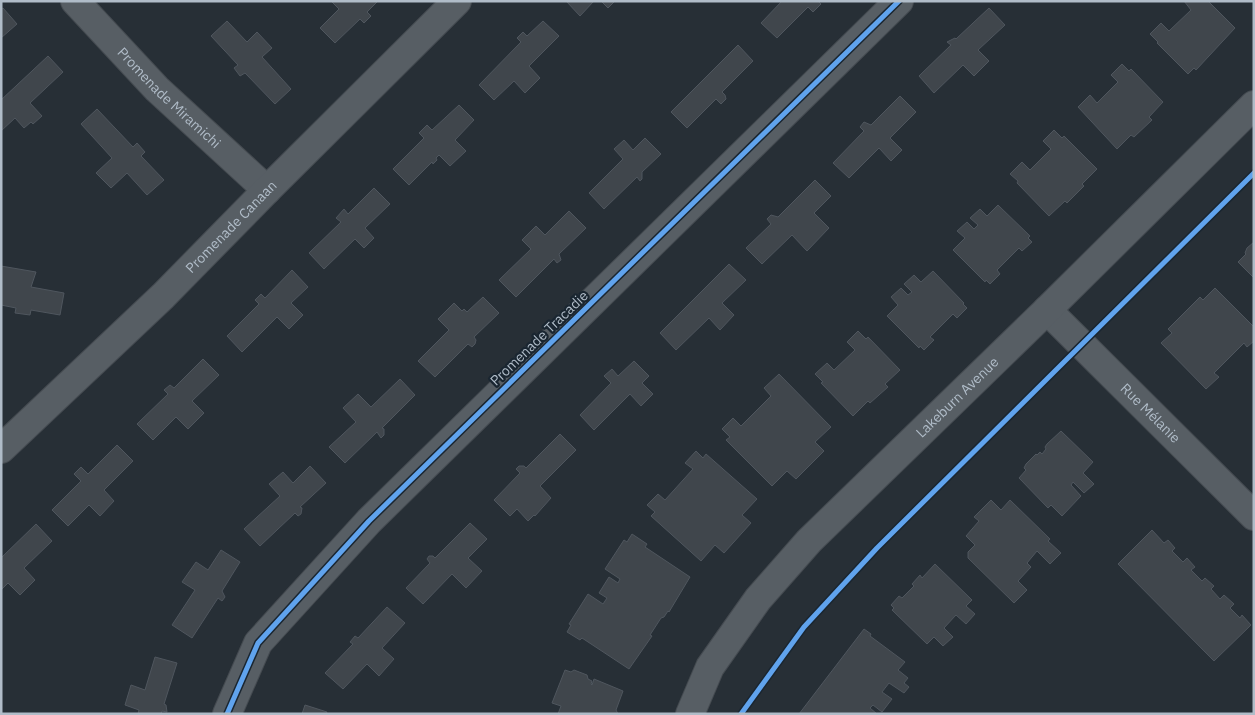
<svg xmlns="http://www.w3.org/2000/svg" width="1255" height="715" viewBox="0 0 1255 715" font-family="'IBM Plex Sans',sans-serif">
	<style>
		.building { fill: #40464c; stroke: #4f565e }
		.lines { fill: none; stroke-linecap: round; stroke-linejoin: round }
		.minor-casing { stroke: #454b51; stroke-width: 30 }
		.minor { stroke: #575e64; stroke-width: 28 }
		.cycleway-casing { stroke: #1a2631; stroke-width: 8 }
		.cycleway { stroke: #60a3ed; stroke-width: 5 }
		.labels { text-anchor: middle; stroke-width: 4.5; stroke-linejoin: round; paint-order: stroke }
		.street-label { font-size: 14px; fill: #b0bcc8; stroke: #1a2631 }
	</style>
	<rect width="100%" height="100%" fill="#272f36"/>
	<path class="building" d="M 331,1 L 378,1 L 367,12 L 371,16 L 364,23 L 360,19 L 335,43 L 320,28 L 339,9 Z
		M 566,1 L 594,1 L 580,16 Z
		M 601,1 L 615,1 L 608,8 Z
		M 782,1 L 818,1 L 821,4 L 813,12 L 808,7 L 777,38 L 761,23 Z
		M 1208,1 L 1235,28 L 1196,70 L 1194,68 L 1188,74 L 1157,43 L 1158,42 L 1150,34 L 1161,23 L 1169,31 L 1191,10 L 1184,1 Z
		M 3,8 L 17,24 L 1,38 L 1,9 Z
		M 989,8 L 1005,25 L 978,50 L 989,61 L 974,76 L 963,65 L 934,93 L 919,76 L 951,45 L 947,42 L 955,38 L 956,39 Z
		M 227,21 L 247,42 L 257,32 L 272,48 L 262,57 L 291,89 L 275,104 L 245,73 L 240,76 L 234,68 L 238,65 L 211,36 Z
		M 543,21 L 559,36 L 529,66 L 540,78 L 525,93 L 514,81 L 494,100 L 479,85 L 521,42 L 517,38 L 523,32 L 527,36 Z
		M 738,45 L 753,61 L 722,92 L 725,95 L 726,99 L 721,104 L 716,99 L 687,128 L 671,112 Z
		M 48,56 L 63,72 L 30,103 L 42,116 L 33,124 L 31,122 L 24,128 L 15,118 L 1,131 L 1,100 Z
		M 1122,64 L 1129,71 L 1131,69 L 1163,102 L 1149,117 L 1152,120 L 1134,137 L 1131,135 L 1117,149 L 1078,107 L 1090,95 L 1097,103 L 1118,82 L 1111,75 Z
		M 900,96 L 916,112 L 890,138 L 902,150 L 891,161 L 879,148 L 849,178 L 833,163 L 864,131 L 860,127 L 864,122 L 871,125 Z
		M 459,105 L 474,120 L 455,140 L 466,151 L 450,166 L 439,155 L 436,158 L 437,160 L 433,164 L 432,162 L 409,185 L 393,169 L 424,138 L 419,133 L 427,125 L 432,130 Z
		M 97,109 L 133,147 L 137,143 L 145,152 L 141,156 L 164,180 L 147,195 L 127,173 L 111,188 L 96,173 L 112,158 L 81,124 Z
		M 1054,130 L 1062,138 L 1064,136 L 1097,169 L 1082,184 L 1084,186 L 1067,203 L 1065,201 L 1049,216 L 1017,183 L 1018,181 L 1010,174 L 1022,162 L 1030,170 L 1051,149 L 1043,141 Z
		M 645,138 L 661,154 L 642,172 L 642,179 L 640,181 L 637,177 L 604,209 L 589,193 L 623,159 L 614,149 L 624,140 L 633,150 Z
		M 815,180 L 831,196 L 814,213 L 829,228 L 807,251 L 792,235 L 762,264 L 746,248 L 771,224 L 767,219 L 771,215 L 778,217 Z
		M 374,188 L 390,204 L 365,228 L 374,238 L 364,248 L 355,239 L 324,269 L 309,253 L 341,222 L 336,218 L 344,209 L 348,214 Z
		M 998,205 L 1030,236 L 1028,238 L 1032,242 L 1022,251 L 1019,248 L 997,270 L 1000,274 L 990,284 L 986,280 L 985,282 L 953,250 L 965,238 L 957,231 L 967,222 L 974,229 L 978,225 L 970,218 L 980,209 L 987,216 Z
		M 569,211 L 586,228 L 559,254 L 561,260 L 557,263 L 554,259 L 516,297 L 499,280 L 531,249 L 522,240 L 536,226 L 545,235 Z
		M 1254,242 L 1254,278 L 1238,262 L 1246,254 L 1245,253 L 1247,248 Z
		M 729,264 L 746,280 L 722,303 L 734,315 L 720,330 L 709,318 L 676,350 L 660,333 Z
		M 1,266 L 36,272 L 31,287 L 64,293 L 60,315 L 31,310 L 30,315 L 15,313 L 16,308 L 1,305 Z
		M 292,270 L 308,287 L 291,303 L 303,315 L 289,329 L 277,317 L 242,352 L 227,336 L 259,304 L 255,300 L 261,294 L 265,298 Z
		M 933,271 L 964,303 L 963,304 L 967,308 L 957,318 L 953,314 L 930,337 L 934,340 L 924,350 L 920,346 L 919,348 L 887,316 L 898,305 L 891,297 L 901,288 L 908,295 L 912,292 L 904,284 L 914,275 L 921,282 Z
		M 1215,288 L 1254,327 L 1254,341 L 1247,347 L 1244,343 L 1214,373 L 1219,377 L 1206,389 L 1161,343 L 1172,333 L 1168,329 L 1200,297 L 1203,300 Z
		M 483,297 L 499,313 L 474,337 L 476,340 L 475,344 L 472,347 L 468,344 L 435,377 L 418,361 L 449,330 L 438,319 L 454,303 L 462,311 L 464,309 L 467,312 Z
		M 858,331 L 866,339 L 868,337 L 900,370 L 885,384 L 888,387 L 870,403 L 868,401 L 853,416 L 821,383 L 823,382 L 815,374 L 827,363 L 834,370 L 855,350 L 847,342 Z
		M 203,359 L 219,375 L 192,401 L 204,413 L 188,429 L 176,417 L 153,440 L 137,424 L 168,394 L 164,390 L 170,385 L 174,388 Z
		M 634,361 L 649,376 L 642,383 L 653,394 L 641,406 L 630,394 L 594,430 L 580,415 L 611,383 L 604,376 L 612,369 L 618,376 Z
		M 779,374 L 831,427 L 815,442 L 824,451 L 796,479 L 787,471 L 772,486 L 726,440 L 730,437 L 722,429 L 733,418 L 741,426 L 771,396 L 764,388 Z
		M 400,379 L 415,395 L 382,428 L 384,429 L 384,435 L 381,438 L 377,432 L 345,463 L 329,447 L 356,422 L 343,408 L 358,394 L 371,407 Z
		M 1061,431 L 1093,462 L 1083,473 L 1094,484 L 1084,493 L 1073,482 L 1071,485 L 1081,496 L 1062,516 L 1051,505 L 1048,508 L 1019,478 L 1026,470 L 1024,468 L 1026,464 L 1036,454 L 1037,455 L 1040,452 L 1042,454 L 1046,449 L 1045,447 L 1047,444 Z
		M 560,434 L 576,450 L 540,486 L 551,498 L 535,516 L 534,515 L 528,521 L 517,509 L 510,516 L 494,500 L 520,473 L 516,469 L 519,466 L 524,466 L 526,468 Z
		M 117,445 L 133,461 L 104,490 L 114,501 L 100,516 L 89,505 L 68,526 L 52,510 L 81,481 L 74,474 L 81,467 L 88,474 Z
		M 696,451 L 703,458 L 706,454 L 757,499 L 742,515 L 751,523 L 724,553 L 715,545 L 701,561 L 651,516 L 655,512 L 647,505 L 658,494 L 665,500 L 693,469 L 685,463 Z
		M 310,466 L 326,483 L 300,507 L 302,508 L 301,514 L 298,516 L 295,513 L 260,546 L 244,529 L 280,496 L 269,484 L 283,472 L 293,483 Z
		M 991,500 L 1001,510 L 1010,500 L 1050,539 L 1048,541 L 1061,553 L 1050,564 L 1037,551 L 1027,563 L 1031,567 L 1018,581 L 1027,590 L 1014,603 L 968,558 L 968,552 L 975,545 L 966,536 L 979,521 L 974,517 Z
		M 470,523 L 487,539 L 468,558 L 482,571 L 466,588 L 452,574 L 423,604 L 406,588 L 430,563 L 427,559 L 429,556 L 433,556 L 435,558 Z
		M 36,524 L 52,541 L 24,568 L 35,580 L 20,595 L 8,583 L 1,590 L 1,558 Z
		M 1152,530 L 1164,543 L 1168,540 L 1175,548 L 1172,551 L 1183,562 L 1187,558 L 1195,567 L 1191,570 L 1202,581 L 1205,578 L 1214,586 L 1211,589 L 1220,599 L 1224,595 L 1234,604 L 1230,608 L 1240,618 L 1242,615 L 1251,625 L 1214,661 L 1118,564 Z
		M 632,534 L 647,544 L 645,547 L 690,577 L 669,612 L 668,611 L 664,617 L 661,618 L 650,635 L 652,636 L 629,669 L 582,638 L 580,640 L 567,632 L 571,625 L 569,624 L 588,594 L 603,604 L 607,598 L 599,593 L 609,577 L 618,583 L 620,579 L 605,569 L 624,540 L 627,542 Z
		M 221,550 L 240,562 L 222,591 L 225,597 L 222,601 L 218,598 L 192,638 L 172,625 L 195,590 L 182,582 L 196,562 L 208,570 Z
		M 935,564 L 972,600 L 966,606 L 975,614 L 966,624 L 956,615 L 944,628 L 953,637 L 943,646 L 934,637 L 927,644 L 892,610 L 894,608 L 891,605 L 899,596 L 902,598 L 914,586 L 912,584 L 920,575 L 922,578 Z
		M 387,607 L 405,623 L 382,648 L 394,659 L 379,676 L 367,664 L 343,689 L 325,673 L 353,644 L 350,642 L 355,636 L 358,638 Z
		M 864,629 L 871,634 L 870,636 L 905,662 L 898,670 L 908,678 L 904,683 L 909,687 L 904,693 L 889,683 L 882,692 L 892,699 L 882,712 L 873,705 L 870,708 L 877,714 L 799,714 Z
		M 155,657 L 177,663 L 164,704 L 166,705 L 167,712 L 162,711 L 161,714 L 138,714 L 139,710 L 125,705 L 131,685 L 145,690 Z
		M 565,670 L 571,672 L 574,670 L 587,675 L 588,679 L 592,681 L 591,684 L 592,685 L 594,679 L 623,691 L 616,710 L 618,714 L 558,714 L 561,706 L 552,703 Z
		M 305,705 L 327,712 L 326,714 L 302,714 Z"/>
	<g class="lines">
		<g class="minor-casing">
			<g id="minor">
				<path id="s1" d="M 75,1 L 157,89 L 267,190"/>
				<path id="s2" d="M 1047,310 L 1254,516"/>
				<path id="s3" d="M 1,449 L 163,296 L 267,190 L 457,1"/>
				<path d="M 227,714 L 258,643 L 369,521 L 899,1"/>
				<path id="s4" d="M 690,714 L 710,667 L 758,599 L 809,541 L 1047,310 L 1254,105"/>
			</g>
		</g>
		<use href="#minor" class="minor"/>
		<g class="cycleway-casing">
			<path id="cycleway" d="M 227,714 L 258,643 L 369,521 L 899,1
				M 741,714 L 804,627 L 877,548 L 1254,173"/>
		</g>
		<use href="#cycleway" class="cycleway"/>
	</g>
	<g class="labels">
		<g class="street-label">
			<text dy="5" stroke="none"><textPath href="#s1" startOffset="135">Promenade Miramichi</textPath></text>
			<text dy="5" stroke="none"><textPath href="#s3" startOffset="320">Promenade Canaan</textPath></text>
			<text transform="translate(539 338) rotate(-44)" y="5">Promenade Tracadie</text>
			<text dy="5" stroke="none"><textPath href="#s4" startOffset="418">Lakeburn Avenue</textPath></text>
			<text dy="5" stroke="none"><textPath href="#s2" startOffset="146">Rue Mélanie</textPath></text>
		</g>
	</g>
	<rect width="1255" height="715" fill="none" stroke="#b0bcc8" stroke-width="5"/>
</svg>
